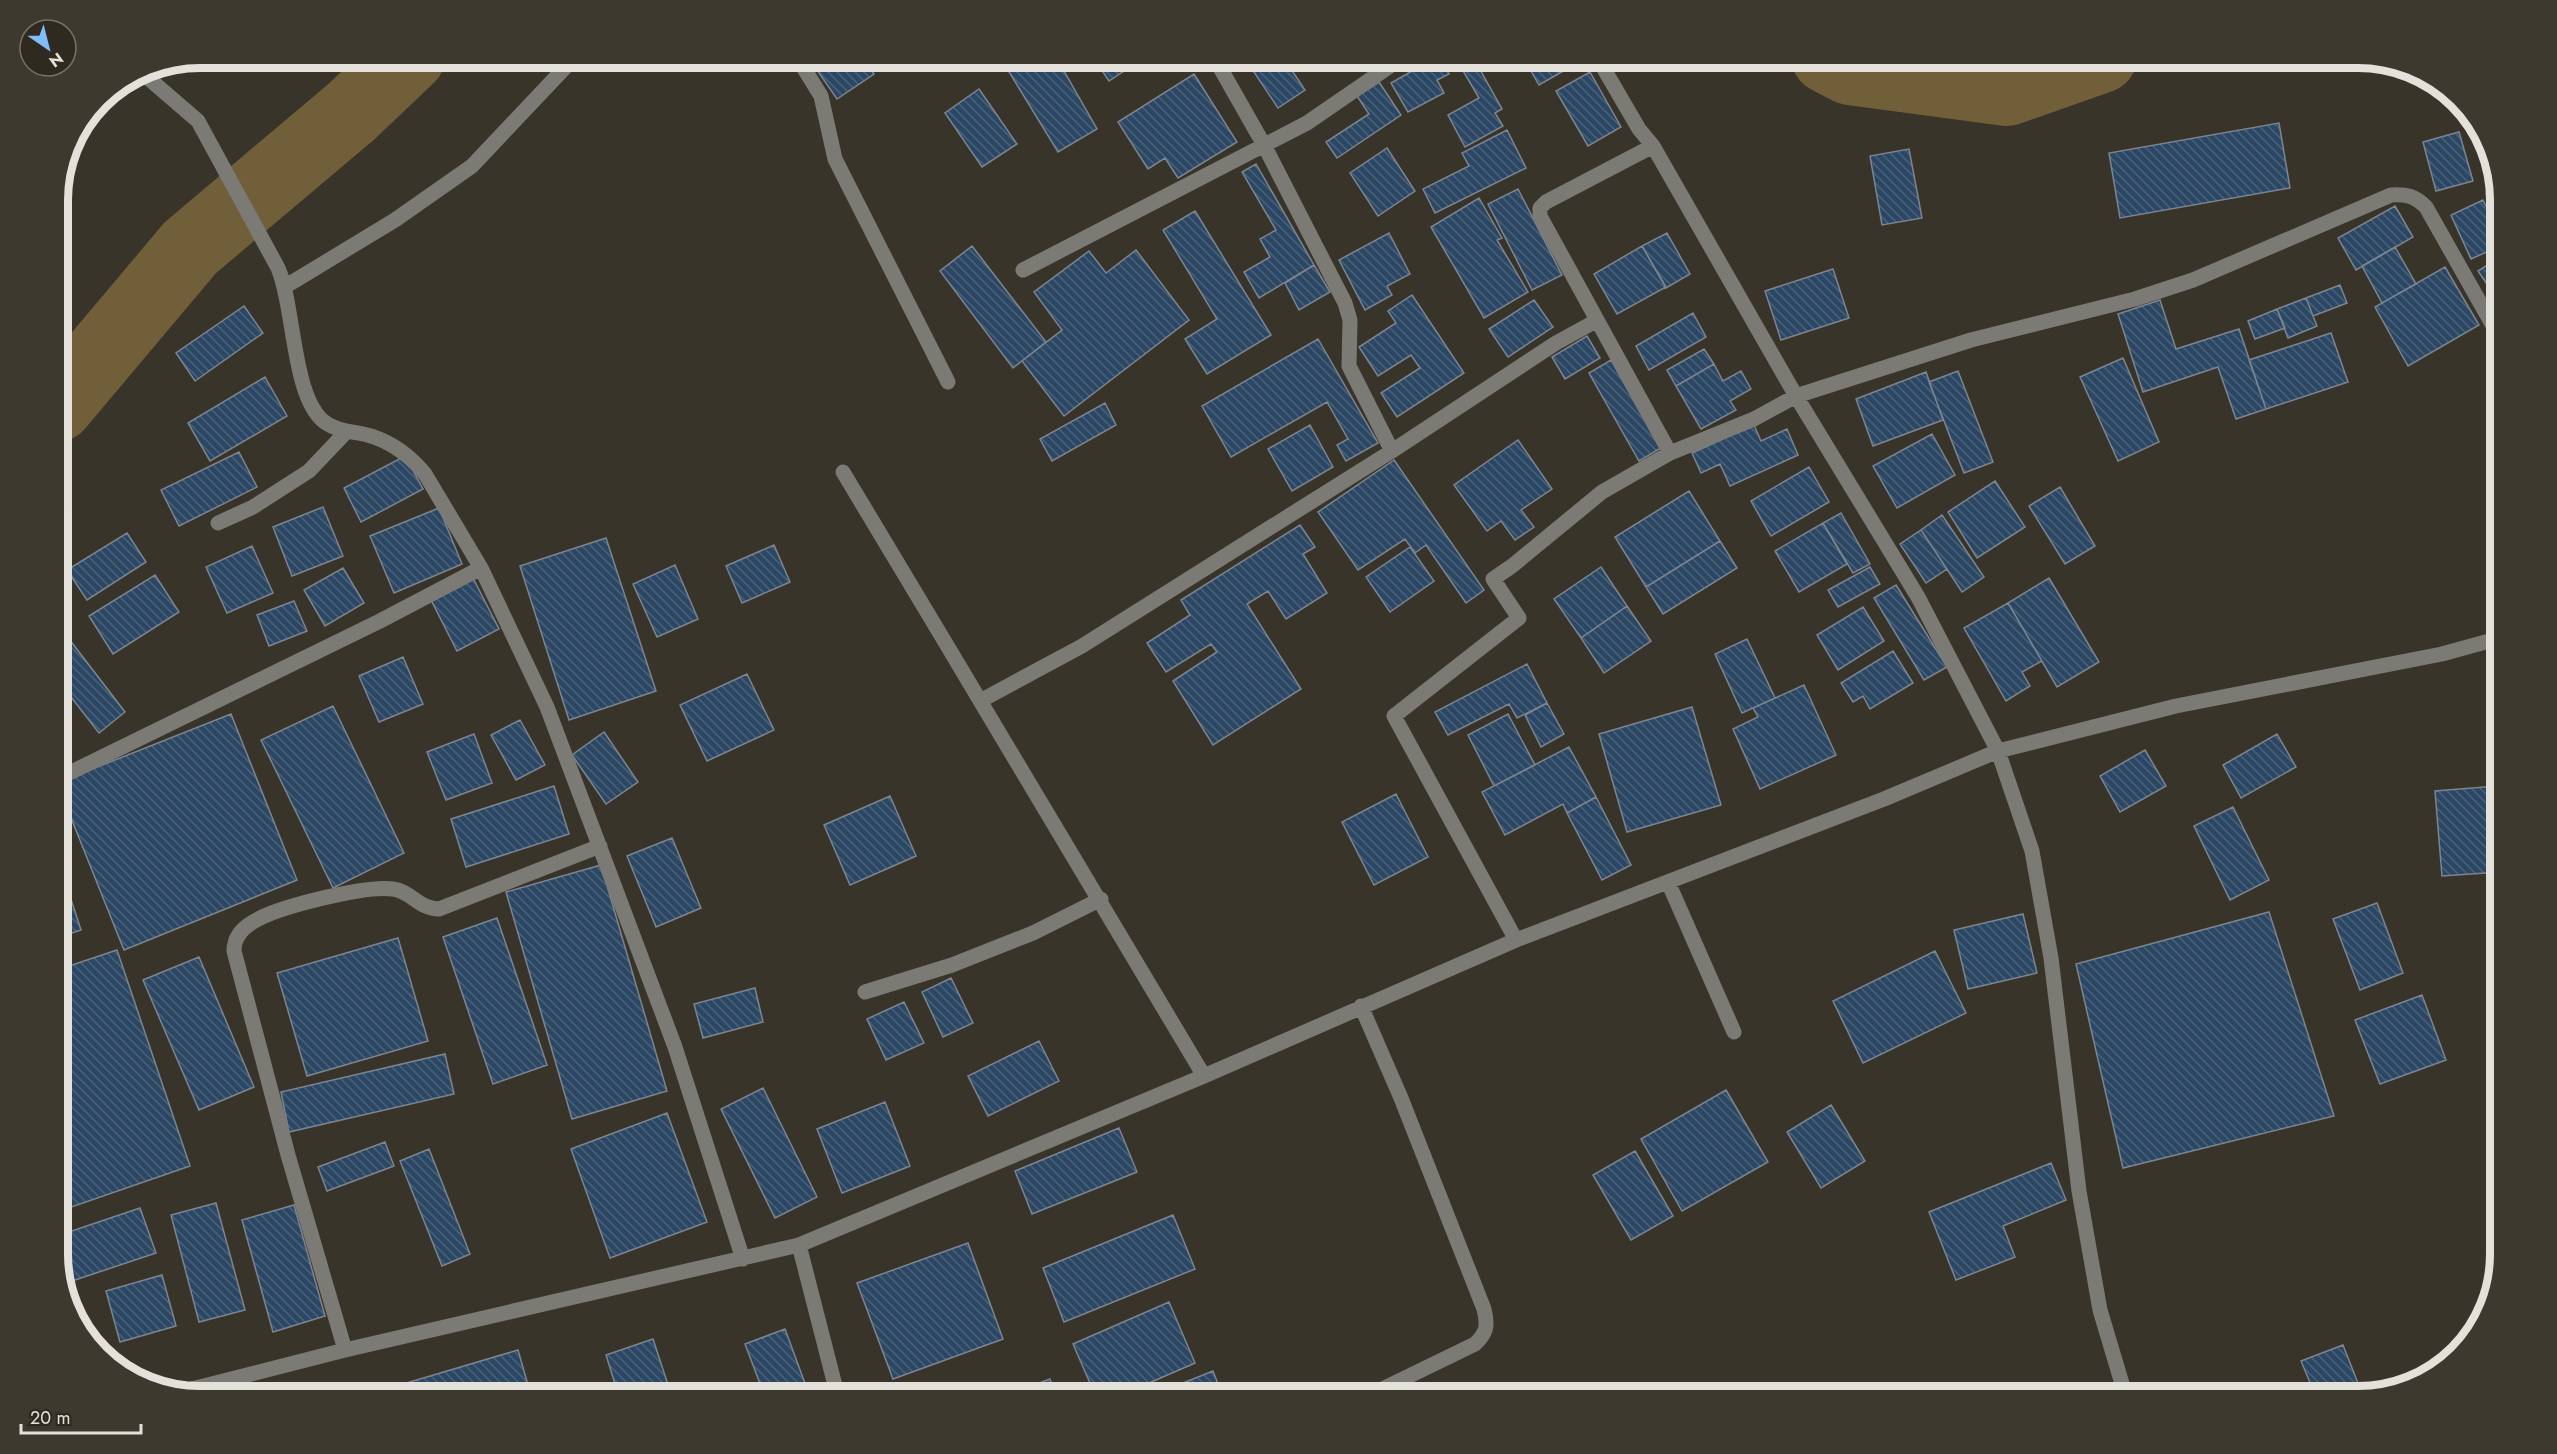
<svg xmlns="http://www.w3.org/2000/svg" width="2557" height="1454" viewBox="0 0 2557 1454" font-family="Jost,sans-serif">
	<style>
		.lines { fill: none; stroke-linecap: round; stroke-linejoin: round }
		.river { stroke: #715f39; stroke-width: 72 }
		.building { fill: url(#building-back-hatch); stroke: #7c8590; stroke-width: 1.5 }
		.minor { stroke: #7c7a74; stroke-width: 15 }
		.rim { fill: none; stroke: #e4e1da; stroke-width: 8 }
	</style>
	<defs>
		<pattern id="building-back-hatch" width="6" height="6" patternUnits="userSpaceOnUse" patternTransform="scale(1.5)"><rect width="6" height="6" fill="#2c4764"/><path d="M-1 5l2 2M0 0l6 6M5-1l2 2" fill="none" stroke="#4a617a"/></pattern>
	</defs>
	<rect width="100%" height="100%" fill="#39342a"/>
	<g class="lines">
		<path class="river" d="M 1827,57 L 1850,69 L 2007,90 L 2101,57
			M 57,406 L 190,248 L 351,112 L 409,57"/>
	</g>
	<path class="building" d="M 808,57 L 862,57 L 874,74 L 837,99 Z
		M 1000,57 L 1056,57 L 1097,129 L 1058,152 Z
		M 1093,57 L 1145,57 L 1109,81 Z
		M 1244,57 L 1283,57 L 1305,90 L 1278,108 Z
		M 1417,57 L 1439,57 L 1449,74 L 1437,80 L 1444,93 L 1408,112 L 1391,83 L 1421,66 Z
		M 1455,57 L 1473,57 L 1502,109 L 1495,113 L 1503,126 L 1465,147 L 1448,115 L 1479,98 Z
		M 1523,57 L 1585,57 L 1586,58 L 1539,85 Z
		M 1590,72 L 1621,127 L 1588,146 L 1556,91 Z
		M 1194,74 L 1237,142 L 1178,178 L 1165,158 L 1148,169 L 1118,122 Z
		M 1379,82 L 1401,115 L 1337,158 L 1326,142 L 1369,114 L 1357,96 Z
		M 979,89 L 1017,144 L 982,167 L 945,113 Z
		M 2279,123 L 2290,188 L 2120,218 L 2109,153 Z
		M 1507,130 L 1526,168 L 1435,213 L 1423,189 L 1469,166 L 1462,153 Z
		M 2459,132 L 2473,181 L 2436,191 L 2423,142 Z
		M 1387,148 L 1415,191 L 1378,216 L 1350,173 Z
		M 1909,149 L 1922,218 L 1882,225 L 1870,156 Z
		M 1256,164 L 1314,265 L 1259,298 L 1244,272 L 1270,257 L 1260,239 L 1276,230 L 1242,172 Z
		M 2496,180 L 2500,190 L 2500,209 L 2488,184 Z
		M 1518,189 L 1562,275 L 1532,290 L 1488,204 Z
		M 1479,198 L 1502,238 L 1497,240 L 1528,292 L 1484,318 L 1431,227 Z
		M 2483,200 L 2500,234 L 2500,246 L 2471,259 L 2451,215 Z
		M 2395,206 L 2413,237 L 2356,270 L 2338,238 Z
		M 1195,211 L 1271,335 L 1207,374 L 1185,339 L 1217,319 L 1163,230 Z
		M 1389,233 L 1410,274 L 1387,286 L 1392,295 L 1365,310 L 1339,260 Z
		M 1667,233 L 1690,274 L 1666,288 L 1642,246 Z
		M 972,246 L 1046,342 L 1013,368 L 940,271 Z
		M 1642,246 L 1666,287 L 1617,314 L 1594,274 Z
		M 2395,247 L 2416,284 L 2382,303 L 2362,266 Z
		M 1136,250 L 1189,320 L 1064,416 L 1022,361 L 1062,330 L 1034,292 L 1089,251 L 1106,273 Z
		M 2500,257 L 2500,302 L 2499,302 L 2478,271 Z
		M 1314,265 L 1330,292 L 1299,310 L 1285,283 Z
		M 2445,267 L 2479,325 L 2408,366 L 2375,307 Z
		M 1833,269 L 1849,318 L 1781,340 L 1765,291 Z
		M 2340,285 L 2347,303 L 2313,316 L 2306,298 Z
		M 1412,295 L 1464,373 L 1397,417 L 1381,393 L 1420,368 L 1411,355 L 1378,376 L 1359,347 L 1396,323 L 1388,311 Z
		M 2306,298 L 2317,326 L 2288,338 L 2277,309 Z
		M 1534,300 L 1553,327 L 1508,357 L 1489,329 Z
		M 2160,300 L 2176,349 L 2239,329 L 2266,409 L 2236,419 L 2218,367 L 2143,392 L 2118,314 Z
		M 244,306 L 263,333 L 195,381 L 176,353 Z
		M 2277,309 L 2285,328 L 2255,339 L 2248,321 Z
		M 1693,313 L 1706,337 L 1649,370 L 1636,346 Z
		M 2331,333 L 2348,382 L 2266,409 L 2249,360 Z
		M 1587,336 L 1600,358 L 1565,379 L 1552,357 Z
		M 1318,339 L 1378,443 L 1346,461 L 1337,445 L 1348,439 L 1327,402 L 1231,457 L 1202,406 Z
		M 1704,349 L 1714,364 L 1676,386 L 1667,370 Z
		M 2123,358 L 2159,442 L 2118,461 L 2080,377 Z
		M 1611,360 L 1661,448 L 1639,461 L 1589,373 Z
		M 1714,364 L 1723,381 L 1741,371 L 1751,389 L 1730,401 L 1736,410 L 1701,429 L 1676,386 Z
		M 1958,371 L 1993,462 L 1964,473 L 1929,382 Z
		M 1926,372 L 1943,420 L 1873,446 L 1856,399 Z
		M 265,377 L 287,416 L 210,461 L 188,423 Z
		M 1105,403 L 1116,425 L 1052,461 L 1040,439 Z
		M 1310,425 L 1333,467 L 1292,491 L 1268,449 Z
		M 1754,425 L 1761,441 L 1787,429 L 1798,455 L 1730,486 L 1720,464 L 1701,473 L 1692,453 Z
		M 1932,434 L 1955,475 L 1897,508 L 1873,466 Z
		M 1518,440 L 1552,489 L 1521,510 L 1534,527 L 1515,540 L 1501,521 L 1487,531 L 1454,485 Z
		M 239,452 L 257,487 L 179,526 L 161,490 Z
		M 405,456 L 423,489 L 361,522 L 344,488 Z
		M 1394,460 L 1484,590 L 1466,603 L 1426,545 L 1415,553 L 1405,539 L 1358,570 L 1318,512 Z
		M 1809,467 L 1829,502 L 1771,536 L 1751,501 Z
		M 1995,481 L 2025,527 L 1977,558 L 1948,512 Z
		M 2060,487 L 2095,546 L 2065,564 L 2029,506 Z
		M 1689,491 L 1720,541 L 1646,587 L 1615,537 Z
		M 323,507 L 343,556 L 292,576 L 273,527 Z
		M 439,508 L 462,564 L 394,593 L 370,536 Z
		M 1841,513 L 1870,564 L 1853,573 L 1823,523 Z
		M 1942,515 L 1984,577 L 1962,592 L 1921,530 Z
		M 1823,523 L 1847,564 L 1799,592 L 1775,551 Z
		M 1300,525 L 1315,547 L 1303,554 L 1327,593 L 1286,619 L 1268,591 L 1247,604 L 1301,689 L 1213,745 L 1173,681 L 1217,652 L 1211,644 L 1166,672 L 1147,643 L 1190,615 L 1181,600 Z
		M 1921,530 L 1947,569 L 1926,583 L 1900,544 Z
		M 127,533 L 146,562 L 87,600 L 67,570 Z
		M 606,538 L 656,691 L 569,720 L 520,566 Z
		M 1720,541 L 1737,568 L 1663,614 L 1646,587 Z
		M 774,545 L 790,582 L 742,603 L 726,566 Z
		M 252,546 L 273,593 L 227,613 L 206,567 Z
		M 1410,547 L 1434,581 L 1390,612 L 1366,577 Z
		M 675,565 L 698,619 L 657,637 L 633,584 Z
		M 1601,567 L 1627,606 L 1581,638 L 1554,599 Z
		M 1870,567 L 1880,584 L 1838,607 L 1828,590 Z
		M 343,568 L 364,603 L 325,626 L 304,590 Z
		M 155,575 L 179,612 L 113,654 L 89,616 Z
		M 472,576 L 499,629 L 457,651 L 430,598 Z
		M 2049,578 L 2099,662 L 2057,687 L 2008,603 Z
		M 1896,585 L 1947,667 L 1924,680 L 1874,598 Z
		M 294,601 L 307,631 L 269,646 L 257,615 Z
		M 2008,603 L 2042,661 L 2022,672 L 2030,686 L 2006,701 L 1964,628 Z
		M 1627,606 L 1651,641 L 1604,673 L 1581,638 Z
		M 1863,607 L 1884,641 L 1838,670 L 1817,635 Z
		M 66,635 L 125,712 L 99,733 L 57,679 L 57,642 Z
		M 1747,639 L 1775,698 L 1742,713 L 1715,654 Z
		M 1893,651 L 1913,683 L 1870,709 L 1863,696 L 1853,702 L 1841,683 Z
		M 403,657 L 423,704 L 379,722 L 359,676 Z
		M 1527,664 L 1547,703 L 1517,718 L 1509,704 L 1448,735 L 1435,712 Z
		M 747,674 L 774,730 L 707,761 L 680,705 Z
		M 1804,685 L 1836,755 L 1760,789 L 1733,729 L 1758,717 L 1753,708 Z
		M 1547,703 L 1564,734 L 1541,747 L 1525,715 Z
		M 333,706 L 404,853 L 333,888 L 261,740 Z
		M 1692,707 L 1721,805 L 1627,832 L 1599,734 Z
		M 231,714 L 297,880 L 124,950 L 57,783 Z
		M 1508,714 L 1535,765 L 1494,786 L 1468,735 Z
		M 520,720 L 545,765 L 516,780 L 491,735 Z
		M 604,732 L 638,782 L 606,804 L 572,755 Z
		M 474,734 L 492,783 L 446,800 L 427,752 Z
		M 2277,734 L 2296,767 L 2241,798 L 2223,765 Z
		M 1569,747 L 1596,797 L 1567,813 L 1563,804 L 1505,835 L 1482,792 Z
		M 2145,750 L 2166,786 L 2120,812 L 2100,776 Z
		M 554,786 L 569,834 L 466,867 L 451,819 Z
		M 2497,786 L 2500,872 L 2442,876 L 2435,791 Z
		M 1396,794 L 1428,857 L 1374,885 L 1342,822 Z
		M 890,796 L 916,856 L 850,885 L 824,825 Z
		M 1596,797 L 1631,865 L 1602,880 L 1567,813 Z
		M 2233,807 L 2269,880 L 2230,900 L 2194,826 Z
		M 672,838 L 701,908 L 656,927 L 627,856 Z
		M 57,856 L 81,930 L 57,938 Z
		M 601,865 L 667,1091 L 572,1119 L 506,892 Z
		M 2377,903 L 2403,973 L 2360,990 L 2333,919 Z
		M 2269,912 L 2334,1116 L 2123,1168 L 2076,964 Z
		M 2023,914 L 2037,973 L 1968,989 L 1954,930 Z
		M 497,918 L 547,1065 L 493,1084 L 443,937 Z
		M 398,938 L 428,1041 L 307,1076 L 277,973 Z
		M 117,950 L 190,1166 L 57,1212 L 57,970 Z
		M 1935,951 L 1966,1013 L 1863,1063 L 1833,1001 Z
		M 199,957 L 254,1087 L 199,1110 L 143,980 Z
		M 951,978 L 973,1023 L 943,1037 L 922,992 Z
		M 755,988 L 763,1022 L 703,1038 L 694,1004 Z
		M 2422,995 L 2446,1060 L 2380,1084 L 2355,1020 Z
		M 904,1002 L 924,1043 L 886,1060 L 867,1019 Z
		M 1039,1041 L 1059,1081 L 988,1116 L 968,1076 Z
		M 445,1054 L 454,1094 L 289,1132 L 281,1092 Z
		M 763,1088 L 817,1197 L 775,1218 L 721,1109 Z
		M 1726,1090 L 1768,1162 L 1682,1211 L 1641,1139 Z
		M 885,1102 L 910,1166 L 842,1193 L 817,1129 Z
		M 1831,1105 L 1865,1161 L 1821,1188 L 1787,1132 Z
		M 667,1113 L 707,1222 L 610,1258 L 571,1149 Z
		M 1119,1128 L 1137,1172 L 1032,1214 L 1015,1171 Z
		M 385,1142 L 394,1166 L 327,1191 L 318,1167 Z
		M 429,1149 L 470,1254 L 442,1266 L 400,1161 Z
		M 1635,1151 L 1673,1216 L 1631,1240 L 1593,1175 Z
		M 2051,1163 L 2066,1200 L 2003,1226 L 2015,1257 L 1956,1280 L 1929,1212 Z
		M 216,1203 L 245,1310 L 199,1322 L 171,1215 Z
		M 294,1205 L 325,1316 L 273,1332 L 242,1220 Z
		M 140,1208 L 156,1253 L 63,1284 L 57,1264 L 57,1236 Z
		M 1173,1215 L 1195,1269 L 1064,1322 L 1043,1268 Z
		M 968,1243 L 1003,1339 L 893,1379 L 857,1283 Z
		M 162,1275 L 176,1326 L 120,1342 L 106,1291 Z
		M 1169,1302 L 1195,1363 L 1117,1397 L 1096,1397 L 1073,1344 Z
		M 785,1329 L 810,1397 L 765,1397 L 745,1344 Z
		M 653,1339 L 672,1397 L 619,1397 L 606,1355 Z
		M 2343,1345 L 2363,1396 L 2316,1397 L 2301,1361 Z
		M 518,1350 L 530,1392 L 512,1397 L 377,1397 L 376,1392 Z
		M 1213,1371 L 1223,1397 L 1148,1397 Z
		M 1050,1379 L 1057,1397 L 1002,1397 Z"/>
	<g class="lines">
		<path class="minor" d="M 797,57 L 821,96 L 835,159 L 948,382
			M 1214,57 L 1264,145 L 1345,303 L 1350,320 L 1349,366 L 1392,451 L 1556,343 L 1596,321
			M 1597,57 L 1639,129 L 1653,146 L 1796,396 L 1918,597 L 1998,751 L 2032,851 L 2051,958 L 2079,1191 L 2100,1310 L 2126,1397
			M 140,71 L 198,121 L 278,268 C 295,307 292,400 326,423 C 340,433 358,431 374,437 C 394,444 411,457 425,474 L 481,568 L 547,707 L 675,1047 L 743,1259
			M 1653,146 L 1546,202 L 1540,208 L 1540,216 L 1670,453
			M 1023,270 L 1307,123 L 1403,57
			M 286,286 L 395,220 L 472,166 L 575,57
			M 843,472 C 964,673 1084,875 1204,1076
			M 218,523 L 253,507 L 309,471 L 347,431
			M 980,701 L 1082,646 L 1392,451
			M 57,779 L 380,621 L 481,568
			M 1668,882 L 1734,1032
			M 1516,940 L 1394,716 L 1519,618 L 1493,579 L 1512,566 L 1602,492 L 1670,453 L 1754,419 L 1796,396 L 1971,340 L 2135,299 L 2193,280 L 2391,195 C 2407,194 2415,196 2426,207 L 2500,338
			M 865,992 L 952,965 L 1033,933 L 1101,899
			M 1361,1006 L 1401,1098 L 1484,1309 C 1488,1325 1487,1333 1475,1344 L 1366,1397
			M 799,1245 L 838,1397
			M 345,1350 L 288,1155 L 234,951 C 234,938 241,929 253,922 C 276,907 366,885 393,889 C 411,891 419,909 439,909 L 600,846
			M 180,1392 L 345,1350 L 799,1245 L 1204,1076 L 1516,940 L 1884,799 L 1998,751 L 2176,706 L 2442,654 L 2500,638"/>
	</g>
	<path d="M0 0H2557V1454H0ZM200 68H2358A132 132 0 0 1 2490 200V1254A132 132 0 0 1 2358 1386H200A132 132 0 0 1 68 1254V200A132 132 0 0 1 200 68Z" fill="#3d392f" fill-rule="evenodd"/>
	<path class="rim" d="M200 68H2358A132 132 0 0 1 2490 200V1254A132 132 0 0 1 2358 1386H200A132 132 0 0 1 68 1254V200A132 132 0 0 1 200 68Z"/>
	<g transform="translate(48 48) rotate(145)"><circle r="28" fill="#2f2a20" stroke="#77736a" stroke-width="1.5"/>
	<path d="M0-4.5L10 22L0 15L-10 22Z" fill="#83bcfb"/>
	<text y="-9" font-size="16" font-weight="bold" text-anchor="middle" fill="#e4e1da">N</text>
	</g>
	<path d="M21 1424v9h120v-9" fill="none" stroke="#e4e1da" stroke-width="3"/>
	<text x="30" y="1424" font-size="18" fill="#e4e1da" stroke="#2f2a20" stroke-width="4.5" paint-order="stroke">20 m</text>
</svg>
